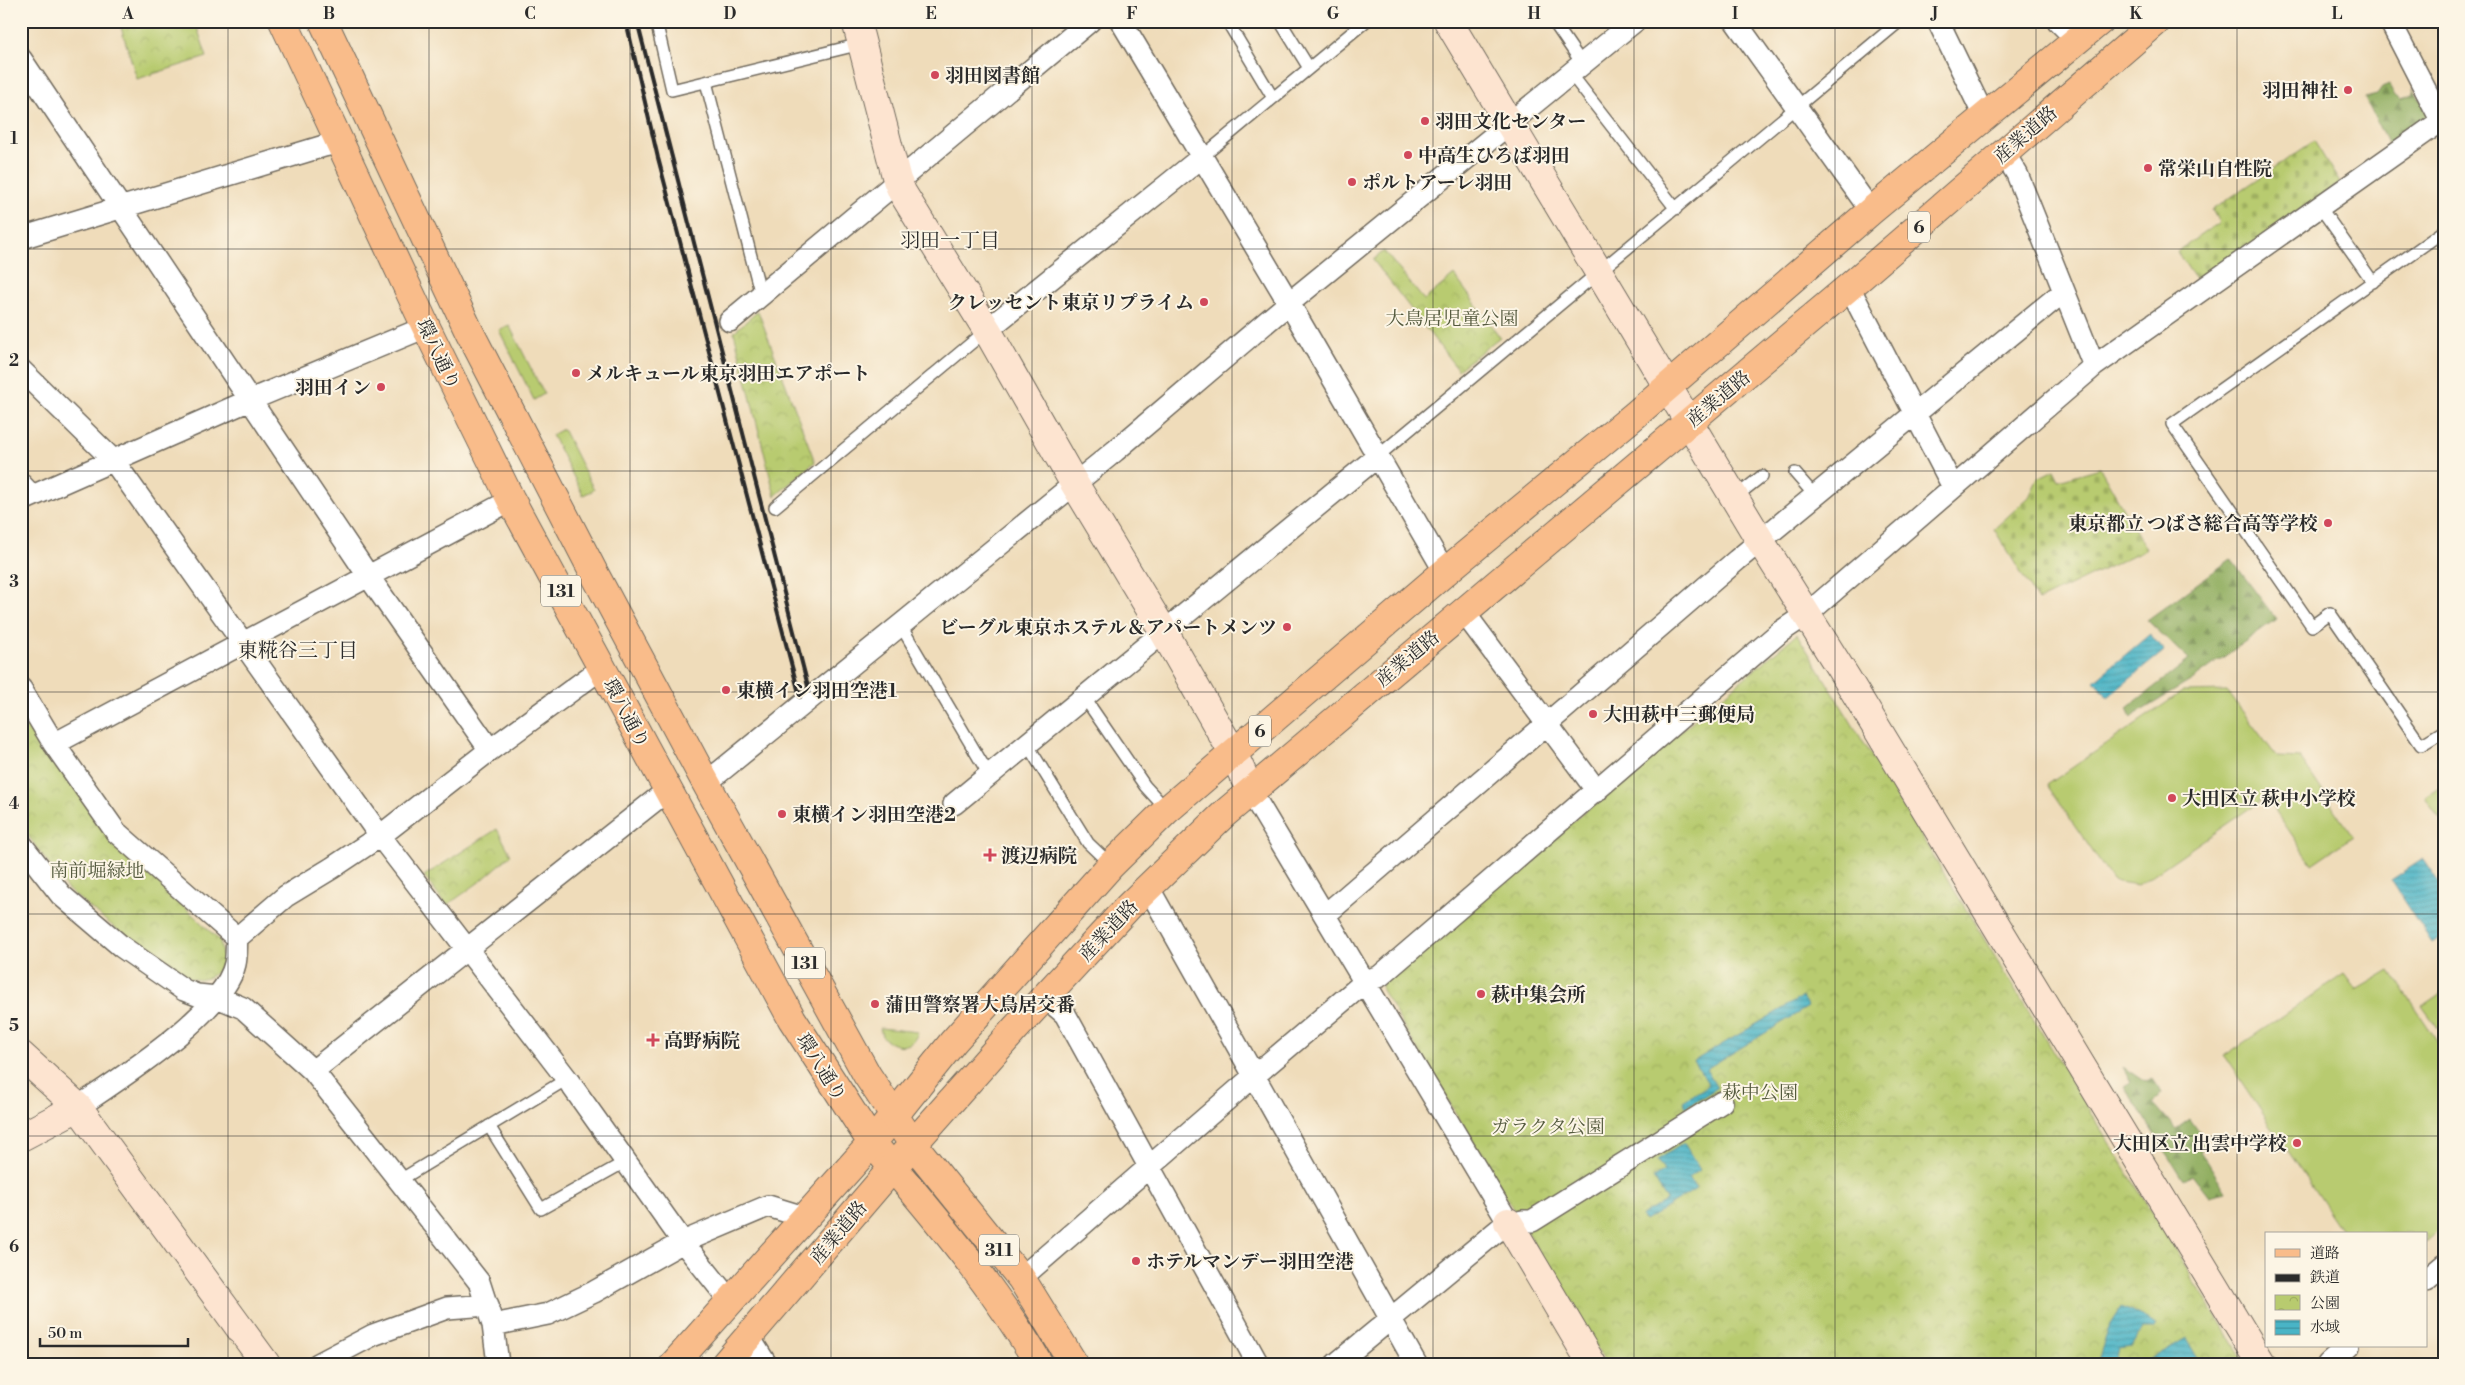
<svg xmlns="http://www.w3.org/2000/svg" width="2465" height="1385" viewBox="0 0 2465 1385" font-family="'Libre Bodoni','Noto Serif JP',serif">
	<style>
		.green { fill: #b8cb6f; stroke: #727b4d }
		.forest { fill: url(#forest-firs); stroke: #5e6d46 }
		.cemetery { fill: url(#cemetery-stones); stroke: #727b4d }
		.park { fill: url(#park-crowns); stroke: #727b4d }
		.water { fill: url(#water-rules); stroke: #3a7078 }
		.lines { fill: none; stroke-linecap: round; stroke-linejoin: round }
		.lane-casing { stroke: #70695d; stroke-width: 14 }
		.street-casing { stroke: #70695d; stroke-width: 24 }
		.secondary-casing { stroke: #70695d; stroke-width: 30 }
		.primary-casing { stroke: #70695d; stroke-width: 30 }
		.highway-casing { stroke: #70695d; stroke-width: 30 }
		.lane { stroke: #fff; stroke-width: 11 }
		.street { stroke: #fff; stroke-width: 21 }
		.secondary { stroke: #fde4d0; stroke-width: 28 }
		.primary { stroke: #f9bc8a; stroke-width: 28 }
		.highway { stroke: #f9bc8a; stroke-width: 28 }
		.rail { stroke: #2b2b2b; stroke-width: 4 }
		.grid { fill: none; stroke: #2b2b2b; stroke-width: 1; stroke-opacity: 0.55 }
		.poi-dot { fill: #d1495b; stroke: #fcf5e5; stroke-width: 2 }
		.labels { text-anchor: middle; stroke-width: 4; stroke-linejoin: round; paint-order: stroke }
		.shield { fill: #fcf5e5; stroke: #6a6863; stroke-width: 1 }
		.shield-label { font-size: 18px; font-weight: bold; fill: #2b2b2b }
		.poi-label { font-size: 19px; font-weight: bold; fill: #2b2b2b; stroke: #fcf5e5; text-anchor: start }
		.street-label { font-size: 19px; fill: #2b2b2b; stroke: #fcf5e5 }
		.park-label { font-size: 19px; fill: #555b3f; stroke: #fcf5e5 }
		.neighbourhood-label { font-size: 20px; fill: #2b2b2b; stroke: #fcf5e5 }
		.neatline { fill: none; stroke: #2b2b2b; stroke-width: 2 }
		.grid-label { font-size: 16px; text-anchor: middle; font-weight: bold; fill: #2b2b2b }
	</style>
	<defs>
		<pattern id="forest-firs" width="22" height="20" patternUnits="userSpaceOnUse" patternTransform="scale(1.25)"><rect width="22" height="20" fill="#92af62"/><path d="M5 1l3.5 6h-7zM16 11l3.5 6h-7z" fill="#778f51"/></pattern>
		<pattern id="cemetery-stones" width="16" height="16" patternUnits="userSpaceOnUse" patternTransform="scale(1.25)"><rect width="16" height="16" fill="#b8cb6f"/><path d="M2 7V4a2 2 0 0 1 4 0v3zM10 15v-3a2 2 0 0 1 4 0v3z" fill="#9eae60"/></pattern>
		<pattern id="park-crowns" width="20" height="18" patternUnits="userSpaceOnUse" patternTransform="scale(1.25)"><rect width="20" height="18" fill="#b8cb6f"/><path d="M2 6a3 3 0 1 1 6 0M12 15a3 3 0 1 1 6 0" fill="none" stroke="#9eae60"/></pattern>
		<pattern id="water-rules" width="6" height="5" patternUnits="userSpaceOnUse" patternTransform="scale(1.25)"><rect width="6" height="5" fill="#49b4c6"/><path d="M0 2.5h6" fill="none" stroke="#3d93a1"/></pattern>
	</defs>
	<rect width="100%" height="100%" fill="#fcf5e5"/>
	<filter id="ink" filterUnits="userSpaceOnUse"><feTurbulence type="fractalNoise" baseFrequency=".02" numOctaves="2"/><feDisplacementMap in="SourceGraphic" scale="10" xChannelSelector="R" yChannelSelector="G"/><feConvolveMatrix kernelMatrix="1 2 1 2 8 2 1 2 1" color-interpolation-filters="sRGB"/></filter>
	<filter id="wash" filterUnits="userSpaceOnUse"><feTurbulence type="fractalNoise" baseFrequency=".0096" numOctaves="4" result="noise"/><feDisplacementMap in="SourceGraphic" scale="20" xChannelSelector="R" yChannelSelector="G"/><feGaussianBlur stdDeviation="1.12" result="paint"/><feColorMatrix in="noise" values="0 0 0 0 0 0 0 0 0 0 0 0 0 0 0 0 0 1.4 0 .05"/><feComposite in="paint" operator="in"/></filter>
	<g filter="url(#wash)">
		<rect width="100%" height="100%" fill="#efdcba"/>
		<path class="green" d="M 509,325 L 544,394 L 534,400 L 499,330 Z
			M 563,429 L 594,490 L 583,495 L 552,435 Z
			M 2227,691 L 2277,757 L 2300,758 L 2353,836 L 2312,864 L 2266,797 L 2138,885 L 2113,881 L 2047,785 L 2182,692 Z
			M 2444,784 L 2444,824 L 2425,797 Z
			M 2390,970 L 2444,1051 L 2444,1226 L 2426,1242 L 2426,1234 L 2344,1234 L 2224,1056 L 2344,974 L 2356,990 Z
			M 2444,991 L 2444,1030 L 2441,1032 L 2422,1006 Z
			M 880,1028 L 918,1032 C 913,1051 892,1048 882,1036 Z"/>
		<path class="forest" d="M 2389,85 L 2395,96 L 2401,100 L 2414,94 L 2413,88 L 2430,115 L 2428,120 L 2393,143 L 2387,143 L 2365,98 L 2377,95 L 2382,88 Z
			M 2231,559 L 2276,619 L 2192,680 L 2131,717 L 2127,708 L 2189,660 L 2147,620 Z
			M 2123,1067 L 2145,1082 L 2152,1078 L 2162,1093 L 2153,1103 L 2176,1129 L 2190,1119 L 2208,1145 L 2201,1151 L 2226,1192 L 2209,1196 L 2192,1174 L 2183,1180 L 2124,1086 L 2131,1082 Z"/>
		<path class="cemetery" d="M 2314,141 L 2340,183 L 2199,284 L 2177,252 L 2219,222 L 2212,210 Z
			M 2100,468 L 2146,549 L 2038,601 L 1994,529 L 2029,497 L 2038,478 L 2054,470 L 2059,480 Z"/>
		<path class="park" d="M 119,21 L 195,21 L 207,57 L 137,79 Z
			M 1384,251 L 1424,300 L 1454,275 L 1500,337 L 1458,370 L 1373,260 Z
			M 758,311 L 815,462 L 775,496 L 734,332 Z
			M 1797,634 L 2245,1364 L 1606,1364 L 1382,990 L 1382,981 Z
			M 21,709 L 140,864 L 220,941 L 223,961 L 218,971 L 210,977 L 200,980 L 182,977 L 121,933 L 67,889 L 21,826 Z
			M 497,829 L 511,855 L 482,880 L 446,906 L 424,876 Z"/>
		<path class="water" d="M 2150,634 L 2164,651 L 2108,697 L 2094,681 Z
			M 2423,859 L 2444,890 L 2444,935 L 2432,943 L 2391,880 Z
			M 1802,997 L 1808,1007 L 1706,1069 L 1717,1088 L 1686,1107 L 1683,1101 L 1709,1085 L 1694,1061 Z
			M 1684,1143 L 1700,1170 L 1689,1178 L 1696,1189 L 1644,1221 L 1641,1216 L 1667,1200 L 1653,1178 L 1664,1171 L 1657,1160 Z
			M 2122,1307 L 2157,1325 L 2154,1329 L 2142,1329 L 2132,1346 L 2118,1348 L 2114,1364 L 2097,1364 L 2108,1329 Z
			M 2186,1338 L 2201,1364 L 2143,1364 Z"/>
	</g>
	<g filter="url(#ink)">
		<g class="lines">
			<g class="lane-casing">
				<path id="lane" d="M 656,21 L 672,90 L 861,44
					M 1227,21 L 1273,98
					M 1280,21 L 1309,68
					M 1553,21 L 1583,65
					M 1571,74 L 1676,209
					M 706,82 L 761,295
					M 1202,157 L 1366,21
					M 2320,207 L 2373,282
					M 2444,231 L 2172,424 L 2312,626 L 2330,613 L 2421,745 L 2444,731
					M 1378,456 L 1900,21
					M 1795,473 L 1816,497
					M 21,477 L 37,494
					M 1734,498 L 1762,476
					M 775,507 L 987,330
					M 901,626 L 989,775
					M 1084,697 L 1145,786 L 1167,810
					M 1027,744 L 1088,843 L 1111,865
					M 489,1126 L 541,1209 L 625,1162
					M 400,1180 L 567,1079"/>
			</g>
			<g class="street-casing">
				<path id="street" d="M 1121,21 L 1289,303 L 1445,572
					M 1735,21 L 1871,211
					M 1938,21 L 1985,118
					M 2058,21 L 2067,30
					M 2390,21 L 2442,122
					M 21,59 L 369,577 L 490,750
					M 2004,153 L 2017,174 L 2094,366
					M 21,238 L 324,146 L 339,143
					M 1849,287 L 1953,487
					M 730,321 L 1090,21
					M 987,330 L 1202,157
					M 21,370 L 113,460 L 380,836 L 567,1079 L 683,1242 L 731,1302
					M 21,501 L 250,400 L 426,327
					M 1463,611 L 1597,791
					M 21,689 L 54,744 L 116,832 L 237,938 C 236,946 237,956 235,964 C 224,1013 119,1079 78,1107
					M 54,744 L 511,500
					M 706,783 L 1115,451 L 1289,303 L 1635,21
					M 1251,792 L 1508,1222 L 1336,1364
					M 954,804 L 1378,456
					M 21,844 L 61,895 L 122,947 L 184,990 L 197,995 L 217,997 L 243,1008 L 313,1071 L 479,1282 L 493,1325 L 498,1364
					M 1148,887 L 1416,1364
					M 1325,915 L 1737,560 L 2063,292
					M 237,938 L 286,896 L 332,868 L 380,836 L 490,750 L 602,668
					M 1045,997 L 1065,1014 L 1258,1364
					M 313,1071 L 668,790
					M 1522,1221 L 1532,1221 L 1722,1102
					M 1021,1278 L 1254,1076 L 1366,981 L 1380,976 L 1780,632 L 1807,614 L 2094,366 L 2437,124 L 2444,121
					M 2426,1280 L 2444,1265
					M 493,1325 L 548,1314 L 594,1292 L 683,1242 L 768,1206 L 804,1217
					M 749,1337 L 766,1364
					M 318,1364 L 373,1335 L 447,1308 L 488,1305
					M 2328,1364 L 2349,1346"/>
			</g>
			<g class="secondary-casing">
				<path id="secondary" d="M 856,21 L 897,180 L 902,192 L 987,330 L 1074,483 L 1164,632 L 1233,753 L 1251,792
					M 1448,21 L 1761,542 L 1847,679 L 2262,1364
					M 21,1055 L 78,1107 L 266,1364
					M 21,1137 L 78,1107
					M 1508,1222 L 1592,1364"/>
			</g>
			<g class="primary-casing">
				<path id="primary" d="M 1039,1364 C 992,1284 932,1213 872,1143 L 953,1042 L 1111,865 L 1167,810 L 1445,572 L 1635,415 L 1871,211 L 2100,21
					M 1074,1364 L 1021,1278 L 913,1144 L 1014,1030 L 1129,906 L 1224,814 L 1849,287 L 2157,21"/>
			</g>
			<g class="highway-casing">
				<path id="highway" d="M 283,21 L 426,327 L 511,500 L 792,1019 L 872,1143 L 674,1364
					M 323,21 L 469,331 L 594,573 L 706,783 L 867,1075 L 913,1144 L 725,1364"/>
			</g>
			<use href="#lane" class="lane"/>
			<use href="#street" class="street"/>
			<use href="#secondary" class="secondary"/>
			<use href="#primary" class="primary"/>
			<use href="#highway" class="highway"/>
			<path class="rail" d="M 626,21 L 658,158 L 800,697
				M 637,21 L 809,690"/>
		</g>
	</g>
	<path class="grid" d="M 228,21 L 228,1364M 429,21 L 429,1364M 630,21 L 630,1364M 831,21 L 831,1364M 1032,21 L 1032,1364M 1232,21 L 1232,1364M 1433,21 L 1433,1364M 1634,21 L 1634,1364M 1835,21 L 1835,1364M 2036,21 L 2036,1364M 2237,21 L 2237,1364M 21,249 L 2444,249M 21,471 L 2444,471M 21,692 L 2444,692M 21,914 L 2444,914M 21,1136 L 2444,1136"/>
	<g class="poi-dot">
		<circle cx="935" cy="75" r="5"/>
		<circle cx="2348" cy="90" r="5"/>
		<circle cx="1425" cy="121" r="5"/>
		<circle cx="1408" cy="155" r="5"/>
		<circle cx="2148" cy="168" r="5"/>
		<circle cx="1352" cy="182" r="5"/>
		<circle cx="1204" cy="302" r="5"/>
		<circle cx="576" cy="373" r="5"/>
		<circle cx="381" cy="387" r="5"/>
		<circle cx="2328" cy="523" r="5"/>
		<circle cx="1287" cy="627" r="5"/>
		<circle cx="726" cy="690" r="5"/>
		<circle cx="1593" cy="714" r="5"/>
		<circle cx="2172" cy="798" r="5"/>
		<circle cx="782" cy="814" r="5"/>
		<path d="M987.5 847.5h5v5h5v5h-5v5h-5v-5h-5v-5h5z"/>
		<circle cx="1481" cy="994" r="5"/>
		<circle cx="875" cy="1004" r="5"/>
		<path d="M650.5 1032.5h5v5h5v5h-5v5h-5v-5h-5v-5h5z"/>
		<circle cx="2297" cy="1143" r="5"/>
		<circle cx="1136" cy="1261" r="5"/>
	</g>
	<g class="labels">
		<g class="shield">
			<rect x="1908" y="211.5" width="22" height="31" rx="4"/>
			<rect x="541" y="575.5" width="40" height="31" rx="4"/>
			<rect x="1249" y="715.5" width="22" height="31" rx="4"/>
			<rect x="785" y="947.5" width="40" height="31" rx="4"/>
			<rect x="979" y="1234.5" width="40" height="31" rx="4"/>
		</g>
		<g class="shield-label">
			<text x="1919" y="233">6</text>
			<text x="561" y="597">131</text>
			<text x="1260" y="737">6</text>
			<text x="805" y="969">131</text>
			<text x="999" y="1256">311</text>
		</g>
		<g class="poi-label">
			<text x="945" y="82">羽田図書館</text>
			<text x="2338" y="97" text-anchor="end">羽田神社</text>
			<text x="1435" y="128">羽田文化センター</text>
			<text x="1418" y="162">中高生ひろば羽田</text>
			<text x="2158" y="175">常栄山自性院</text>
			<text x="1362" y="189">ポルトアーレ羽田</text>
			<text x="1194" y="309" text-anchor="end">クレッセント東京リプライム</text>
			<text x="586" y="380">メルキュール東京羽田エアポート</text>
			<text x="371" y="394" text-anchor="end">羽田イン</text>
			<text x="2318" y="530" text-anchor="end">東京都立 つばさ総合高等学校</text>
			<text x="1277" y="634" text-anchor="end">ビーグル東京ホステル＆アパートメンツ</text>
			<text x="736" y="697">東横イン羽田空港1</text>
			<text x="1603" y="721">大田萩中三郵便局</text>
			<text x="2182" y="805">大田区立 萩中小学校</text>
			<text x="792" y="821">東横イン羽田空港2</text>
			<text x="1001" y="862">渡辺病院</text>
			<text x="1491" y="1001">萩中集会所</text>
			<text x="885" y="1011">蒲田警察署大鳥居交番</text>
			<text x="664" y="1047">高野病院</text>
			<text x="2287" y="1150" text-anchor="end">大田区立 出雲中学校</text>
			<text x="1146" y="1268">ホテルマンデー羽田空港</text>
		</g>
		<g class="street-label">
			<text transform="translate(2025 134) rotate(-41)" y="7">産業道路</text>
			<text transform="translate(439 354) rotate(65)" y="7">環八通り</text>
			<text transform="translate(1718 398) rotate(-40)" y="7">産業道路</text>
			<text transform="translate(1407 658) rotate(-40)" y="7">産業道路</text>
			<text transform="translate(627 713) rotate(62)" y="7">環八通り</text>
			<text transform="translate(1108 930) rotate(-47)" y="7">産業道路</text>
			<text transform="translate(822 1067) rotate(58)" y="7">環八通り</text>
			<text transform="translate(838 1232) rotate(-50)" y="7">産業道路</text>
		</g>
		<g class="park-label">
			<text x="1452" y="325">大鳥居児童公園</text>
			<text x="97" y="877">南前堀緑地</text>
			<text x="1760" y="1099">萩中公園</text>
			<text x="1548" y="1133">ガラクタ公園</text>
		</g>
		<g class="neighbourhood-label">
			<text x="950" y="247">羽田一丁目</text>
			<text x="298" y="657">東糀谷三丁目</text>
		</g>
	</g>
	<rect width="2465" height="1385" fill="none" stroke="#fcf5e5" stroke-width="55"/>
	<rect x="2265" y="1232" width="162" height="115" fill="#fcf5e5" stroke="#a8a49b"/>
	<rect x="2275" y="1249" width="25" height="8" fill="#f9bc8a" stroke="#a8a49b"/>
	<text x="2310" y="1258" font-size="15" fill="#2b2b2b">道路</text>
	<rect x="2275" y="1274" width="25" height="8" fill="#2b2b2b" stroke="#a8a49b"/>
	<text x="2310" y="1282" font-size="15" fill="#2b2b2b">鉄道</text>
	<rect x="2275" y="1295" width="25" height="15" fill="url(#park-crowns)" stroke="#a8a49b"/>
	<text x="2310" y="1308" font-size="15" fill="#2b2b2b">公園</text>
	<rect x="2275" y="1320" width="25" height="15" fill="url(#water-rules)" stroke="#a8a49b"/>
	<text x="2310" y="1332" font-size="15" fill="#2b2b2b">水域</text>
	<path d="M40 1338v8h148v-8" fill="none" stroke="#2b2b2b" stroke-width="2.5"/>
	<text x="48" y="1338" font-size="15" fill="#2b2b2b" stroke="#fcf5e5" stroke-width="4" paint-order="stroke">50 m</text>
	<rect x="28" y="28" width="2410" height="1330" class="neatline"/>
	<g class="grid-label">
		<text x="128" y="19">A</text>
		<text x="329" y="19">B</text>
		<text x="530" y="19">C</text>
		<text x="730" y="19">D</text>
		<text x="931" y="19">E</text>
		<text x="1132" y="19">F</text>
		<text x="1333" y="19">G</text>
		<text x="1534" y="19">H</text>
		<text x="1735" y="19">I</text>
		<text x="1935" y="19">J</text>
		<text x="2136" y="19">K</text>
		<text x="2337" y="19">L</text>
		<text x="14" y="144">1</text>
		<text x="14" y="366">2</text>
		<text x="14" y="587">3</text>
		<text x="14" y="809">4</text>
		<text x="14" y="1031">5</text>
		<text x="14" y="1252">6</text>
	</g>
</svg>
